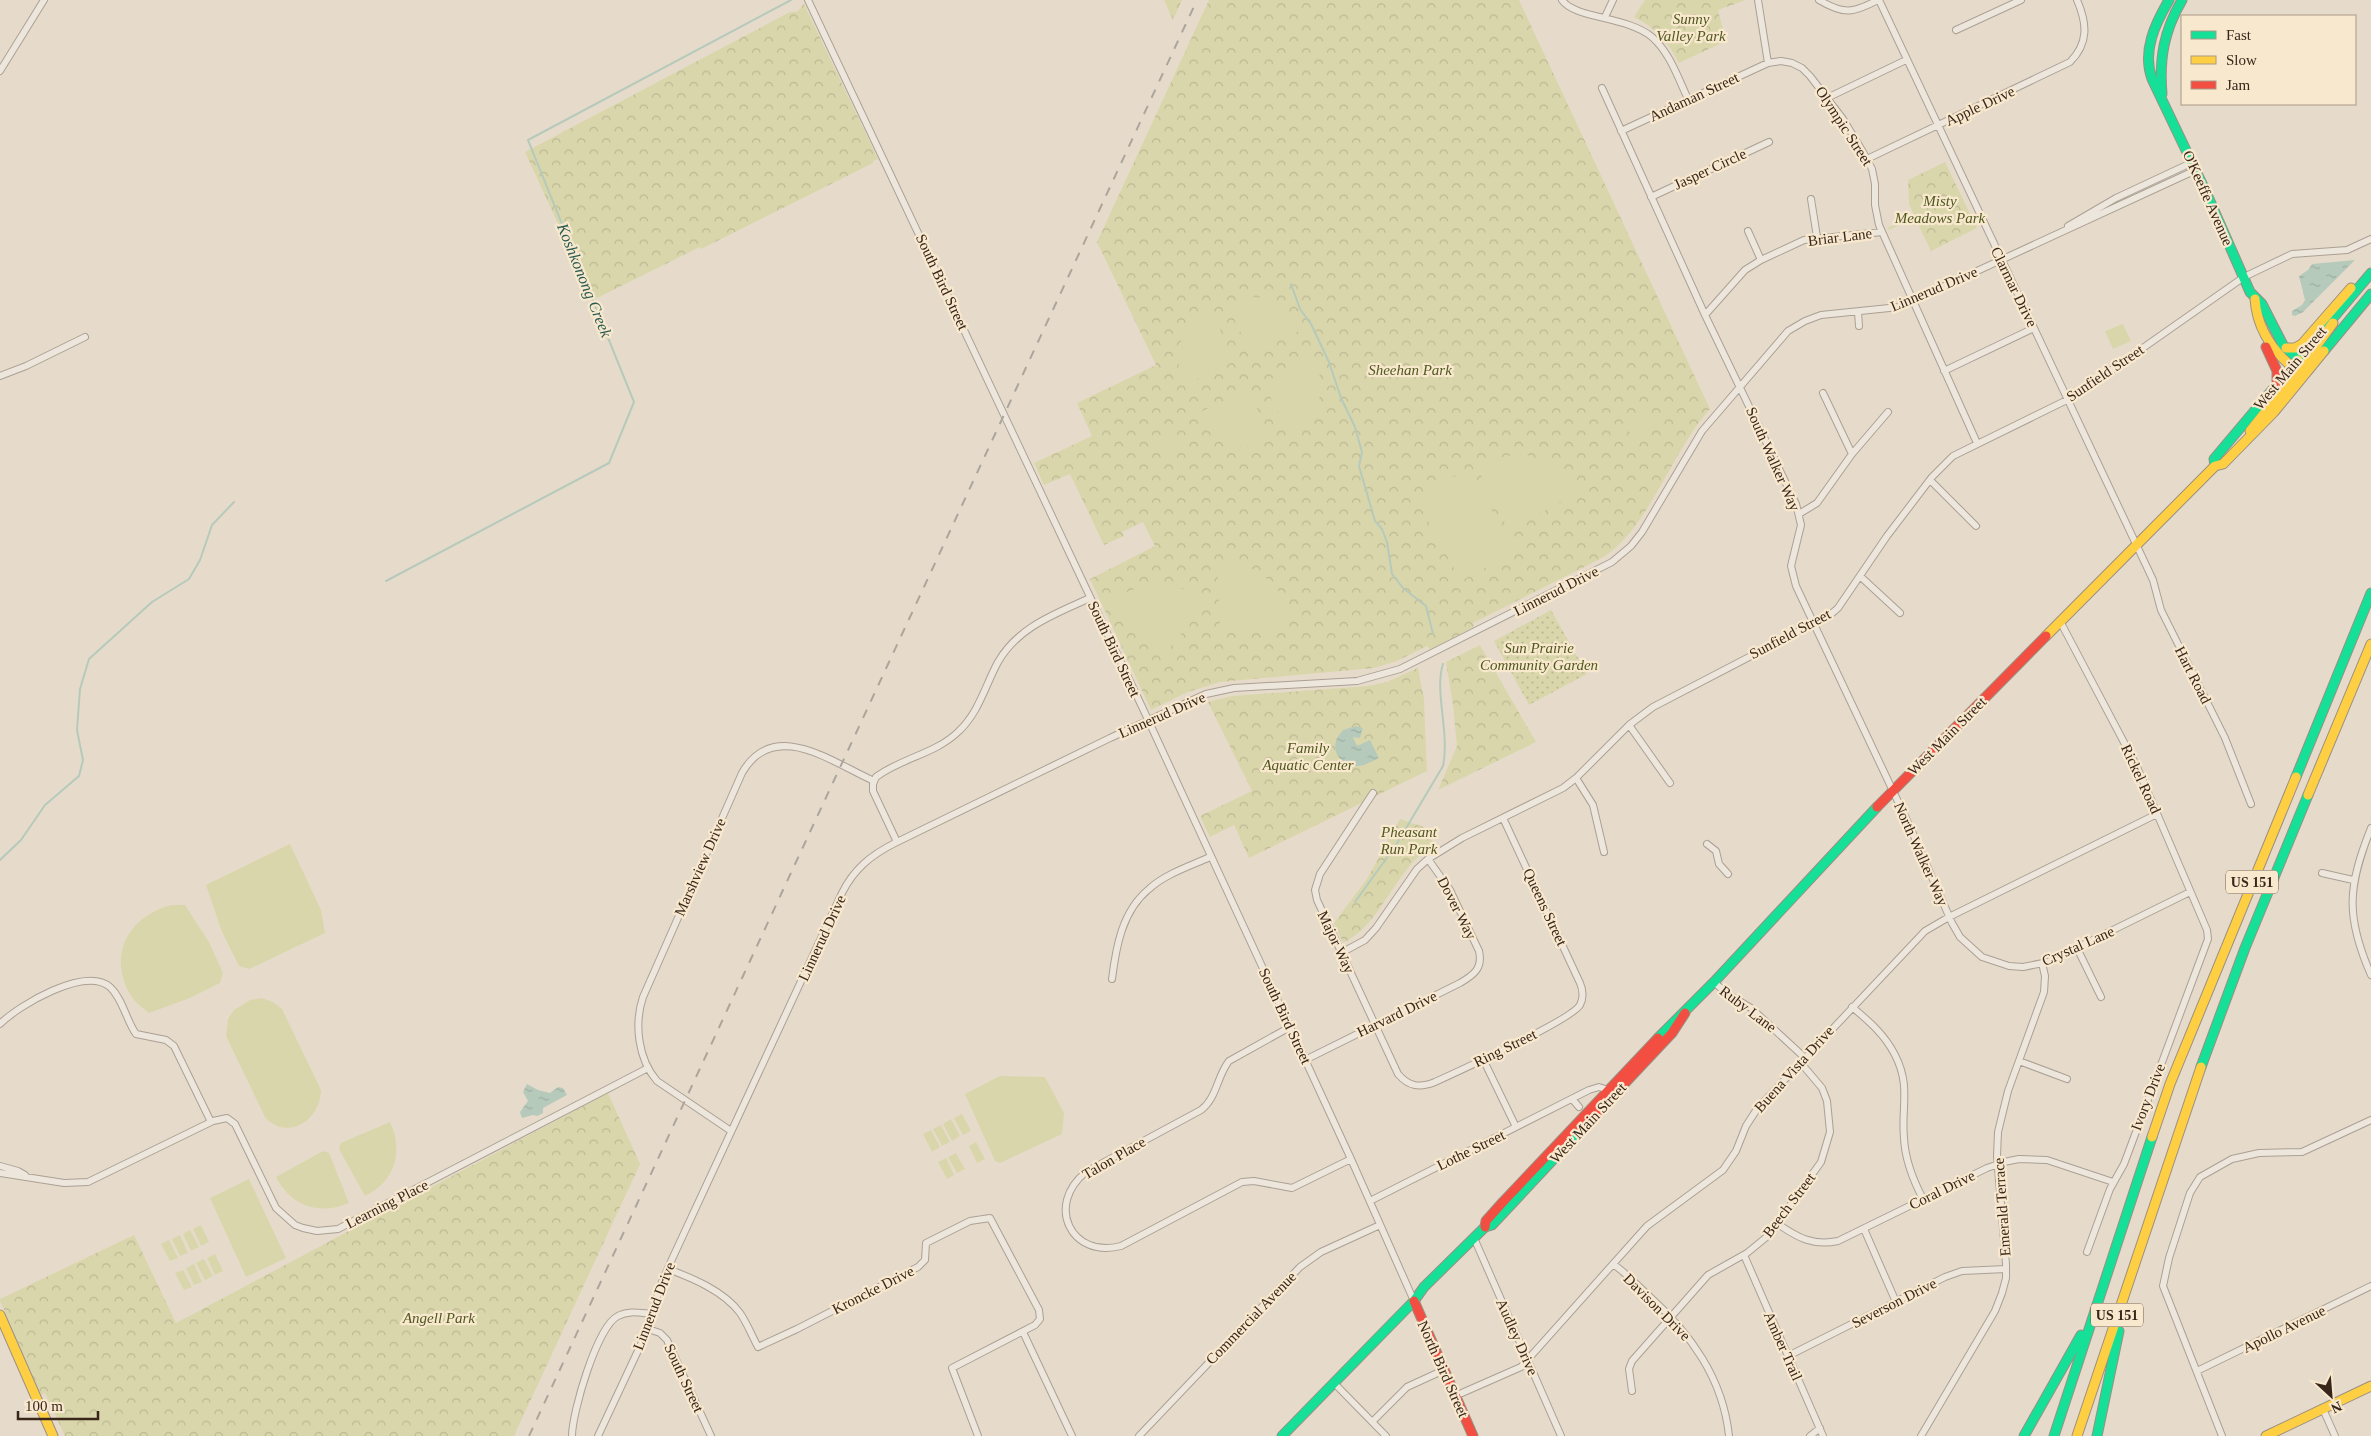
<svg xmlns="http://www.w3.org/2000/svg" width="2371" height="1436" viewBox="0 0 2371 1436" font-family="Georgia,serif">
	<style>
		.grass { fill: url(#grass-dots) }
		.forest { fill: url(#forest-crowns) }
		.pitch { fill: #dad6ab }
		.water { fill: url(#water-ripples) }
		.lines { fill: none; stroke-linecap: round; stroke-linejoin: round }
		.stream { stroke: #b6cabb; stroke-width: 2 }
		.street-casing { stroke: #aba094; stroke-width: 8 }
		.fast-casing { stroke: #9a8f83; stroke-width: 11 }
		.slow-casing { stroke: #9a8f83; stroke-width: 11 }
		.jam-casing { stroke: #9a8f83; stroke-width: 11 }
		.street { stroke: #ede6dc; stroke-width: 6 }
		.fast { stroke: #16e098; stroke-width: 9 }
		.slow { stroke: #ffcf43; stroke-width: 9 }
		.jam { stroke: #f24e42; stroke-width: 9 }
		.rail { stroke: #aca59c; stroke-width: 2; stroke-dasharray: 9 9; stroke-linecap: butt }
		.labels { text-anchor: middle; stroke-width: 4.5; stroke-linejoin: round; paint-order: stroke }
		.shield { fill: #f8e8ce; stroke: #726051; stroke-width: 1 }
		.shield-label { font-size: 14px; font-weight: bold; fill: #39261b }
		.park-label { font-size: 15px; font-style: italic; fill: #50581f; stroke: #f8e8ce }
		.street-label { font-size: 15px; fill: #39261b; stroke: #f8e8ce }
		.water-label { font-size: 16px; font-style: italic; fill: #295b52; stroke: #f8e8ce }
	</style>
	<defs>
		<pattern id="grass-dots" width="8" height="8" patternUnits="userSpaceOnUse" patternTransform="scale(1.25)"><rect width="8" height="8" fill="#dad6ab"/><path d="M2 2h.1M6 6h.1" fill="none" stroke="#bcb893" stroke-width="1.8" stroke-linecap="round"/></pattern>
		<pattern id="forest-crowns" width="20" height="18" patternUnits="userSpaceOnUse" patternTransform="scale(1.25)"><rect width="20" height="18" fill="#dad6ab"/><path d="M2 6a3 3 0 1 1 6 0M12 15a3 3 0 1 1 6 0" fill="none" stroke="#bcb893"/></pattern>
		<pattern id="water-ripples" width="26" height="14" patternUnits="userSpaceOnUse" patternTransform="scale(1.25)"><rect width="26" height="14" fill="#b6cabb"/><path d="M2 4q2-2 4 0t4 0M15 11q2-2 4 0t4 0" fill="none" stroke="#9dada0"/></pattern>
	</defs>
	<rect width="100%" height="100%" fill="#e6dbca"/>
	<path class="grass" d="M 1551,610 L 1587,674 L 1529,705 L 1494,641 Z"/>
	<path class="forest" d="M 1164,0 L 1182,0 L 1173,20 Z
		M 1209,0 L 1519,0 L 1710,409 C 1671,452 1649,529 1602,558 L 1473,623 L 1474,627 L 1430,650 L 1427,646 L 1397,661 L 1374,668 L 1220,682 L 1188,692 L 1151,710 L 1090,579 L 1155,546 L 1143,522 L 1122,532 L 1124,536 L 1104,545 L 1070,474 L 1044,485 L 1034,463 L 1092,436 L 1077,403 L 1156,365 L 1097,242 Z
		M 1645,0 L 1746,0 L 1718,10 L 1726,41 L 1679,63 C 1669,43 1655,27 1634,17 Z
		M 804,4 L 878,159 L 873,161 L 873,163 L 701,249 L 700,247 L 593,300 L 525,152 L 790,12 L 797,12 Z
		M 1945,162 L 1977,228 L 1931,251 L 1915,218 L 1889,230 L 1888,228 L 1914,215 L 1909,204 L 1908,180 Z
		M 1480,645 L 1536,742 L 1438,790 L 1457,746 L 1453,705 L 1446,662 Z
		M 1418,668 L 1424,699 L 1427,771 L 1249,858 L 1234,825 L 1210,837 L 1200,816 L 1252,791 L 1208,702 L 1232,696 L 1368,686 L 1387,682 Z
		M 1400,819 L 1424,827 L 1434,844 C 1394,869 1382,925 1343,943 L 1334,923 L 1367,879 Z
		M 608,1093 L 640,1164 L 514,1436 L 65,1436 L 45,1393 L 41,1395 L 0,1301 L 0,1299 L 134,1235 L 176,1323 Z"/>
	<path class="pitch" d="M 1251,297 C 1276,298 1289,309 1301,330 L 1255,352 L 1249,350 L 1227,304 Z
		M 1212,312 L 1233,359 L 1231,363 L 1185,384 C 1170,355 1181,323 1212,312 Z
		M 2123,324 L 2131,341 L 2113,349 L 2105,331 Z
		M 1315,358 C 1327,390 1321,419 1287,432 L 1266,388 L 1267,381 Z
		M 1245,391 L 1250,394 L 1272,440 C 1240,454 1214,444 1198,413 Z
		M 1642,409 L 1658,422 L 1650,432 L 1634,419 Z
		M 1633,420 L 1649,433 L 1641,442 L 1626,429 Z
		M 1177,434 L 1181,445 L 1165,453 L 1173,457 L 1172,461 L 1161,457 L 1155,444 Z
		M 1526,455 C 1550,462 1562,472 1576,492 L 1523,524 C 1516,527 1512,529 1506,525 L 1476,465 L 1507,456 Z
		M 1469,469 L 1514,552 L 1461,581 L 1415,497 Z
		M 1217,562 C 1254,560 1289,586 1288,626 L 1224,632 L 1220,628 Z
		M 1160,584 C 1180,586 1192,591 1206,605 L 1163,655 L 1158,655 L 1108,607 C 1122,591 1139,586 1160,584 Z
		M 290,844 L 321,910 L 325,933 L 249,969 L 239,966 L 222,932 L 206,885 Z
		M 172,905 L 185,905 L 209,942 L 223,973 L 220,983 L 190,998 L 149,1013 C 142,1007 134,1002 130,994 C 107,954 130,915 172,905 Z
		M 262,998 L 273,1002 L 282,1009 L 321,1090 C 321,1120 287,1142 265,1117 L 226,1036 L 228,1019 L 234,1010 L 250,1000 Z
		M 1000,1076 L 1045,1077 L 1064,1113 L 1062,1134 L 1000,1163 L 995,1161 L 965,1094 Z
		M 962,1114 L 971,1131 L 963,1135 L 954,1118 Z
		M 951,1119 L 960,1136 L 952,1141 L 943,1124 Z
		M 390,1122 C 404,1151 395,1182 365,1196 L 339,1149 L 341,1143 Z
		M 941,1125 L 950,1142 L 942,1146 L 933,1129 Z
		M 931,1130 L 940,1147 L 932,1152 L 923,1134 Z
		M 976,1142 L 985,1159 L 977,1163 L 969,1146 Z
		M 323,1151 L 329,1153 L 349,1203 C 319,1216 291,1206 276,1177 Z
		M 956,1153 L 965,1169 L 957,1173 L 948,1157 Z
		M 946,1158 L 954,1175 L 947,1179 L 938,1162 Z
		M 249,1179 L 286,1258 L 246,1277 L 210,1198 Z
		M 201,1225 L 209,1242 L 201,1246 L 193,1229 Z
		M 190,1230 L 199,1247 L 191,1251 L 183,1234 Z
		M 180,1235 L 188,1253 L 180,1256 L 172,1239 Z
		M 169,1240 L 178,1258 L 170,1261 L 161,1244 Z
		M 215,1254 L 223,1271 L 215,1275 L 207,1258 Z
		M 204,1259 L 213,1276 L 205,1280 L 196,1263 Z
		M 194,1264 L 202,1282 L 194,1285 L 186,1268 Z
		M 183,1270 L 192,1287 L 184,1290 L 175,1273 Z"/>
	<path class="water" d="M 2355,260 L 2303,312 L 2295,316 L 2292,315 L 2292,311 L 2302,305 L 2305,300 L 2299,276 L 2308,270 L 2312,264 Z
		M 1356,726 L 1363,728 L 1360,738 L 1353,737 L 1357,746 L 1370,740 L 1379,758 C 1374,760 1369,763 1364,765 C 1349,770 1331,757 1336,741 C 1337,737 1341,733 1343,730 Z
		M 527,1084 L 538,1090 L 550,1093 L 558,1087 L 563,1088 L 567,1095 L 543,1108 L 543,1113 L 537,1116 L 533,1115 L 522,1118 L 520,1112 L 528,1101 L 523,1092 Z"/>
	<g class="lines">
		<path class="stream" d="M 1291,284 L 1300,309 L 1311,324 L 1329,362 L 1341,398 L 1355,427 L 1362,452 L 1359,466 L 1375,521 L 1382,529 L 1387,542 L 1392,574 L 1403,588 L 1426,606 L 1433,634
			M 386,581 L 609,463 L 634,402 L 528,140 L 791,0
			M 0,860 L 21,840 L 45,805 L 79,776 L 83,760 L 77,730 L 80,689 L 89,659 L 152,602 L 189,579 L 200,560 L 212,525 L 234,502
			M 1355,902 L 1396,845 L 1443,766 C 1450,733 1434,691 1443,664"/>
		<g class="street-casing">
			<path id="street" d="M 808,0 L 1144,711 L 1351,1159 L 1414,1301
				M 1562,0 C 1575,19 1627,16 1652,37 C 1670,53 1678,78 1688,99
				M 1758,0 L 1768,63
				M 1819,0 C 1844,15 1853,13 1878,0
				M 1879,0 L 2153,580 L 2161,610 L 2225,738 L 2251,804
				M 1605,17 L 1613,0
				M 1956,30 L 2021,0
				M 0,71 L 44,0
				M 1602,88 L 1705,315 L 1796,504 L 1801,525 L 1791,566 L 1796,586 L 1910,827 L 1952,923 L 1960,937 L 1982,957 L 2009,966 L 2023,967 L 2048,962 L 2190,892
				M 1827,98 L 1906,60
				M 1621,131 L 1768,63 L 1781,61 L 1792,63 L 1802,68 L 1810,76 L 1843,119 L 1863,152 L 1872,169 L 1875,184 L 1875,205 L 1879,225 L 1977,443
				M 1867,159 L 2070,62 C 2089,43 2087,23 2077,0
				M 1651,197 L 1769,142
				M 1811,199 L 1817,237
				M 2068,226 L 2116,198 L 2193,162
				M 1748,231 L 1761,260
				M 1858,312 L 1859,326
				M 1705,315 L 1745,270 L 1761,260 L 1804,240 L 1882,232
				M 1944,371 L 2034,328
				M 0,376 L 26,366 L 85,337
				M 1823,393 L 1852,454
				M 1930,480 L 1976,526
				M 1799,514 L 1817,503 L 1852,454 L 1888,412
				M 1861,577 L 1900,613
				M 2061,623 L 2137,767 L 2207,930 L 2208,939 L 2124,1164 L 2110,1189 L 2087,1252
				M 1629,725 L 1670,783
				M 1576,778 L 1593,805 L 1604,852
				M 1373,793 L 1320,874 L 1315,890 L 1317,900 L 1398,1074 C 1409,1087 1420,1088 1435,1082 C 1459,1071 1571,1020 1580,1005 C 1584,997 1583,990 1580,983 L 1503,818
				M 2371,828 C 2348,886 2345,916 2371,975
				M 897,842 L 873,791 L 873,784 L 876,777 C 901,758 936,754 959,731 C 979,712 985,686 998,662 C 1018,627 1055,614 1090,598
				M 1707,844 L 1716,851 L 1719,864 L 1728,874
				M 2322,873 L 2353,880
				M 2077,948 L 2101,997
				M 1341,953 L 1365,940 L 1376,928 L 1417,869 L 1428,859 L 1462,838 L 1563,788 L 1576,778 L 1629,725 L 1653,707 L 1830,615 L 1838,608 L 1887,536 L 1932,477 L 1953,456 L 2073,397 L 2244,277 L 2292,254 L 2347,250 L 2371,239
				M 1112,979 C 1116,947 1122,911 1149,889 C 1165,874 1190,866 1210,857
				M 1714,982 L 1726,993 L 1751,1008 L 1804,1057
				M 1852,1007 C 1869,1021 1885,1035 1895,1055 C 1911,1086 1901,1107 1904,1138 C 1905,1160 1913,1180 1923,1199
				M 0,1024 C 19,1005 85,966 110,987 C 123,999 126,1020 136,1034 L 166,1040 L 174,1046 L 211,1122
				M 1290,1027 L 1229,1061 C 1217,1076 1217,1098 1201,1110 L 1086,1172 C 1045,1205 1071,1259 1121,1246 L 1242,1182 L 1254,1181 L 1292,1188 L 1351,1159
				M 1483,1059 L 1516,1127
				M 1305,1060 L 1460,983 C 1474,975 1483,968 1479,951 L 1450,890 L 1428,859
				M 2019,1061 L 2067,1079
				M 1572,1099 L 1579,1107
				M 731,1131 L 657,1081 C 638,1059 634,1024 643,997 L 742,773 C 774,717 833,763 874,781
				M 0,1166 L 18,1171 L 25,1175
				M 0,1173 L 64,1183 L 88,1182 L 213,1121 L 227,1118 L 235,1124 L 276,1208 L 295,1225 L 303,1228 L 317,1231 L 338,1229 L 648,1068
				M 1370,1201 L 1589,1090 L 1599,1087 L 1608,1090
				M 1778,1224 C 1798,1238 1813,1246 1838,1241 L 1987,1168 L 2004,1162 L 2019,1159 L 2047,1160 L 2113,1182
				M 1864,1229 L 1896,1302
				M 1474,1238 L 1561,1436
				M 1744,1255 L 1823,1436
				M 1613,1264 C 1626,1273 1637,1285 1648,1295 C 1690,1333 1723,1378 1729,1436
				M 668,1269 C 692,1278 724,1291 740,1313 C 747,1323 752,1336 758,1347 L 797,1329 L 918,1267 L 925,1260 L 926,1243 L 970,1221 L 990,1218 L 1039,1310 L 1040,1319 L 1035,1325 L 952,1368 L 978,1436
				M 648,1329 L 660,1333 L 667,1340 L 711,1436
				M 1023,1332 L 1072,1436
				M 1788,1356 L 1945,1277 L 1962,1271 L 2006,1269
				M 2197,1371 L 2371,1286
				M 1334,1383 L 1386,1436
				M 1632,1391 L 1629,1369 L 1632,1361 L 1708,1275 L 1747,1253 L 1769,1235 L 1821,1162 L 1830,1132 L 1827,1101 L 1822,1088 L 1800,1062
				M 1455,1396 L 1521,1367 L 1647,1226 L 1723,1170 L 1736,1151 L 1746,1126 L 1757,1109 L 1925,931 L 1949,917 L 2157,814
				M 2323,1409 L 2335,1436
				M 1373,1421 L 1407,1387 L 1444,1370
				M 572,1436 C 572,1413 597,1326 618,1316 C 629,1310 640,1313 652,1314
				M 598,1436 L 643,1340 L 662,1282 L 673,1257 L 842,893 C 854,869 871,855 895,843 L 1110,738 L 1206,694 L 1234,688 L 1357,681 L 1400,669 L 1612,562 L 1631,546 L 1642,532 L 1702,431 L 1788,331 L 1805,321 L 1821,315 L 1899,307 L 2196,170
				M 1139,1436 L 1300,1267 L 1321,1252 L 1380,1225
				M 1810,1436 L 1820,1428
				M 1921,1436 L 1995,1311 L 2002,1293 L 2006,1278 L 2006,1264 L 1997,1156 L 1998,1132 L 2008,1091 L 2044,992 L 2045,976 L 2042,963
				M 2222,1436 L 2163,1286 L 2169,1258 L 2190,1193 L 2200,1177 L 2232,1159 L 2259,1153 L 2302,1152 L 2371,1120"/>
		</g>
		<g class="fast-casing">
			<path id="fast" d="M 2169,0 C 2155,24 2142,51 2152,79 L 2205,190 L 2250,292 L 2262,304 L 2283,345 L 2309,369
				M 2162,94 C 2159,58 2164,31 2182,0
				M 2324,351 L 2371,294
				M 2215,466 L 2214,459 L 2371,273
				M 2296,777 L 2371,593
				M 1658,1038 L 1714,982 L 1877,807
				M 2201,1067 L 2245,948 L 2308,795
				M 1282,1436 L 1414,1301 L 1424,1287 L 1485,1227 L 1492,1225 L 1593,1117
				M 2024,1436 L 2081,1335
				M 2054,1436 L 2152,1137
				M 2097,1436 L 2119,1331"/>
		</g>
		<g class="slow-casing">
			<path id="slow" d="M 2255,299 C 2257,329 2273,352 2296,370
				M 2286,348 L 2295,348 L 2302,344 L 2351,288
				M 2303,371 L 2310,355 L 2333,323
				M 2250,431 L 2298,371 L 2298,360
				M 2046,636 L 2215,466 L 2223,464 L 2274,412 L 2324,351
				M 2308,795 L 2371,644
				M 2152,1137 L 2170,1084 L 2296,777
				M 0,1315 L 53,1436
				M 2077,1436 L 2201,1067
				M 2266,1436 L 2371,1386"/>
		</g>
		<g class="jam-casing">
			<path id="jam" d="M 2266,347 L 2277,371 L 2277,384
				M 1877,807 L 2046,636
				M 1593,1117 L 1672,1033 L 1685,1013
				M 1485,1227 L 1486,1221 L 1503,1202 L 1658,1038
				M 1414,1301 L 1473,1436"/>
		</g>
		<use href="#street" class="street"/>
		<use href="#fast" class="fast"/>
		<use href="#slow" class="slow"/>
		<use href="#jam" class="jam"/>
		<path class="rail" d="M 529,1436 L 1197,0"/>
	</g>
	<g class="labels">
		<g class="shield">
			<rect x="2226" y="870.5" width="52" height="23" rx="4"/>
			<rect x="2091" y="1303.5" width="52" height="23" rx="4"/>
		</g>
		<g class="shield-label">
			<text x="2252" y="887">US 151</text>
			<text x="2117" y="1320">US 151</text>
		</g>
		<g class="park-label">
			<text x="1691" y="24">Sunny<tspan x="1691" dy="17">Valley Park</tspan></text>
			<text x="1940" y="206">Misty<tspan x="1940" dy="17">Meadows Park</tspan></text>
			<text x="1410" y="375">Sheehan Park</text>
			<text x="1539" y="653">Sun Prairie<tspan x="1539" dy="17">Community Garden</tspan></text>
			<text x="1308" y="753">Family<tspan x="1308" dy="17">Aquatic Center</tspan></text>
			<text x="1409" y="837">Pheasant<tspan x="1409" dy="17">Run Park</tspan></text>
			<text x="439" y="1323">Angell Park</text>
		</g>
		<g class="street-label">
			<text transform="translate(1694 97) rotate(-25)" y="5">Andaman Street</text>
			<text transform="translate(1980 106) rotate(-25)" y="5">Apple Drive</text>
			<text transform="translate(1844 126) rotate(57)" y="5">Olympic Street</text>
			<text transform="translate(1710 169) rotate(-25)" y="5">Jasper Circle</text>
			<text transform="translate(2208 198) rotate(66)" y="5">O'Keeffe Avenue</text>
			<text transform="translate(1840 237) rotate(-7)" y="5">Briar Lane</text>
			<text transform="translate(942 282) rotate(65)" y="5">South Bird Street</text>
			<text transform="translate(2014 287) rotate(64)" y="5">Clarmar Drive</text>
			<text transform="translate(1934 289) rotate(-23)" y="5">Linnerud Drive</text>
			<text transform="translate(2290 368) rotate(-50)" y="5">West Main Street</text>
			<text transform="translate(2105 373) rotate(-34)" y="5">Sunfield Street</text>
			<text transform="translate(1773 459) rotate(66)" y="5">South Walker Way</text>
			<text transform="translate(1556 591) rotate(-27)" y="5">Linnerud Drive</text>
			<text transform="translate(1790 634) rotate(-28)" y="5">Sunfield Street</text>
			<text transform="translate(1114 649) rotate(65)" y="5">South Bird Street</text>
			<text transform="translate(2193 675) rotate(63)" y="5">Hart Road</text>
			<text transform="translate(1162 715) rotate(-24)" y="5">Linnerud Drive</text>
			<text transform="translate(1947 736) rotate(-45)" y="5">West Main Street</text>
			<text transform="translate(2141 779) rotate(65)" y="5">Rickel Road</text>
			<text transform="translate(1921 854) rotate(66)" y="5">North Walker Way</text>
			<text transform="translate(700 867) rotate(-66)" y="5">Marshview Drive</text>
			<text transform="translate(1545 907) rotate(65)" y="5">Queens Street</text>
			<text transform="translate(1457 908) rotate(63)" y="5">Dover Way</text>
			<text transform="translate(822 938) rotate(-65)" y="5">Linnerud Drive</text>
			<text transform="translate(1336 942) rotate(65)" y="5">Major Way</text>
			<text transform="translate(2078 946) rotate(-24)" y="5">Crystal Lane</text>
			<text transform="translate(1748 1009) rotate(37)" y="5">Ruby Lane</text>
			<text transform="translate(1397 1014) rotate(-26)" y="5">Harvard Drive</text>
			<text transform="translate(1285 1016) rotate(65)" y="5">South Bird Street</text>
			<text transform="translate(1505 1048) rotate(-26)" y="5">Ring Street</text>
			<text transform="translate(1794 1069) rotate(-48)" y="5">Buena Vista Drive</text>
			<text transform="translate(2148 1097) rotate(-69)" y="5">Ivory Drive</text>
			<text transform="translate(1588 1123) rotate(-47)" y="5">West Main Street</text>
			<text transform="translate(1471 1150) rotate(-26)" y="5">Lothe Street</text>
			<text transform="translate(1114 1158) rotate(-30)" y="5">Talon Place</text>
			<text transform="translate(1942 1190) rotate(-26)" y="5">Coral Drive</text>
			<text transform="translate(387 1204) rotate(-27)" y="5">Learning Place</text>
			<text transform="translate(1789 1205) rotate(-53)" y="5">Beech Street</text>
			<text transform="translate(2002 1207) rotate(-94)" y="5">Emerald Terrace</text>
			<text transform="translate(873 1290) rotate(-27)" y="5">Kroncke Drive</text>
			<text transform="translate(1894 1303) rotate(-27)" y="5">Severson Drive</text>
			<text transform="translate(654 1306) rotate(-69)" y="5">Linnerud Drive</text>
			<text transform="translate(1657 1307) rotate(45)" y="5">Davison Drive</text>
			<text transform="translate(1251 1318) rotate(-46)" y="5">Commercial Avenue</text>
			<text transform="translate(2284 1329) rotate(-26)" y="5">Apollo Avenue</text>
			<text transform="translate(1517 1337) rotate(66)" y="5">Audley Drive</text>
			<text transform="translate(1783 1346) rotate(66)" y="5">Amber Trail</text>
			<text transform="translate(1443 1369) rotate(66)" y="5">North Bird Street</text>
			<text transform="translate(684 1378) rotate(65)" y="5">South Street</text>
		</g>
		<g class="water-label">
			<text transform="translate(585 280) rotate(68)" y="6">Koshkonong Creek</text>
		</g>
	</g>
	<rect x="2181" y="15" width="175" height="90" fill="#f8e8ce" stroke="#ac9a86"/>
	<rect x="2191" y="31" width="25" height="8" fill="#16e098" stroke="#ac9a86"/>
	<text x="2226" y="40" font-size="15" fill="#39261b">Fast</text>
	<rect x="2191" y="56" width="25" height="8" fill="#ffcf43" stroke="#ac9a86"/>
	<text x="2226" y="65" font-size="15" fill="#39261b">Slow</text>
	<rect x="2191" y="81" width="25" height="8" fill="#f24e42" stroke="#ac9a86"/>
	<text x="2226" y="90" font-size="15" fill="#39261b">Jam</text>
	<g transform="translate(2331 1396) rotate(154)" stroke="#f8e8ce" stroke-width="4" paint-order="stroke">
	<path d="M0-4L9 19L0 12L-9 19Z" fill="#39261b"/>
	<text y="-8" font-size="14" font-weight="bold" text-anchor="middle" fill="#39261b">N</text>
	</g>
	<path d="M18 1411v8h80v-8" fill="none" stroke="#39261b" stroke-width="2.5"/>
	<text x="25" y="1411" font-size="15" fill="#39261b" stroke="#f8e8ce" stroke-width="4" paint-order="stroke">100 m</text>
</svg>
